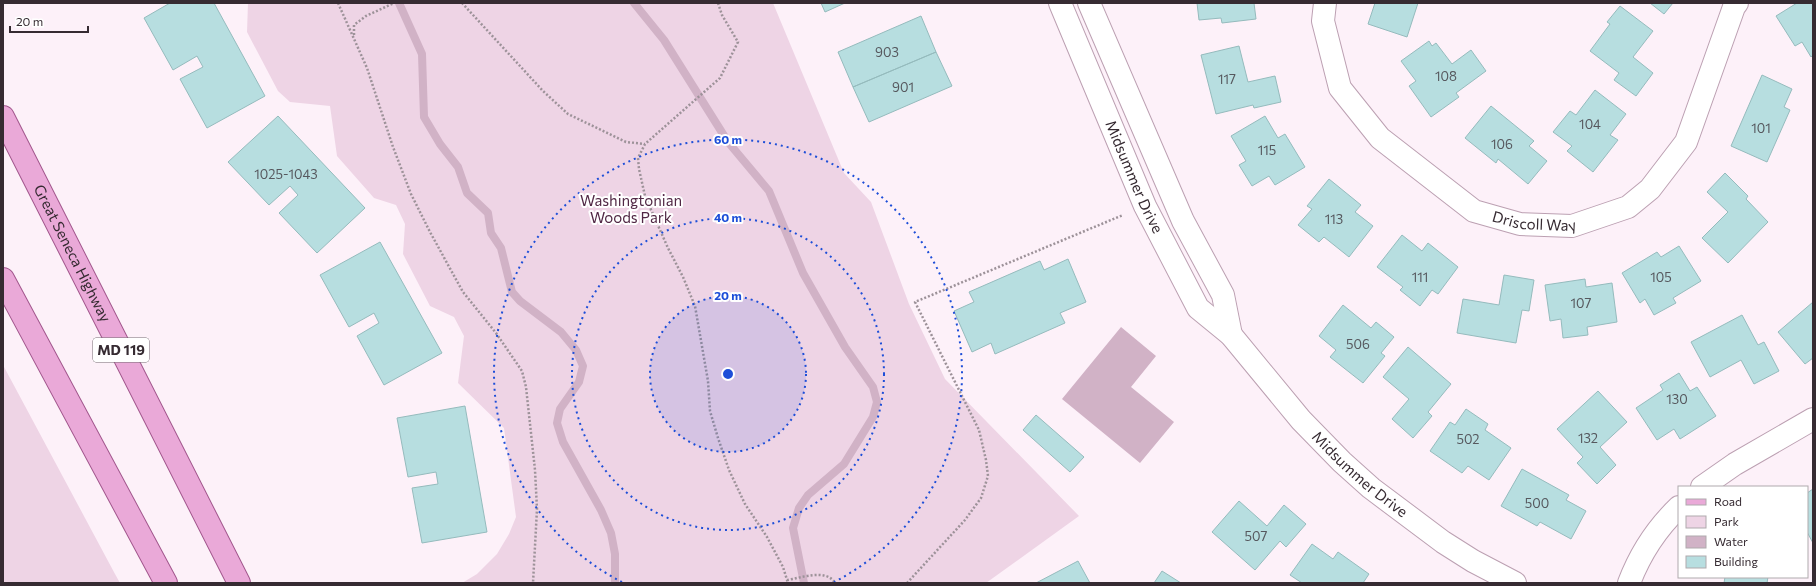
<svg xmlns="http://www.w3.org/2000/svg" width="1816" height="586" viewBox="0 0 1816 586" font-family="Commissioner,sans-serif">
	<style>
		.green { fill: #eed4e5 }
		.water { fill: #d1b2c6 }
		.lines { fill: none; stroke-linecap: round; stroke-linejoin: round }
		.stream { stroke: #d1b2c6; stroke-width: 8 }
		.building { fill: #b7dee0; stroke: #95bbbd }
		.minor-casing { stroke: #bca0b2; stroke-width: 24 }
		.primary-casing { stroke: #a2578d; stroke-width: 24 }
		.path { stroke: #9d9299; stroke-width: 2.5; stroke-dasharray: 2 2; stroke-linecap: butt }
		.minor { stroke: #fff; stroke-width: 22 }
		.primary { stroke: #eaa9d8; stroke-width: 22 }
		.ring { fill: none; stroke: #1d4ed8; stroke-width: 2; stroke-dasharray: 2 4 }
		.labels { text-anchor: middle; stroke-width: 4; stroke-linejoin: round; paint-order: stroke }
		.number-label { font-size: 13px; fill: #56585e }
		.shield { fill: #fff; stroke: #726b70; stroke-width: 1 }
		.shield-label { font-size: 14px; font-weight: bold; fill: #362b32 }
		.street-label { font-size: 15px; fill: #362b32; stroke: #fff }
		.park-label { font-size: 15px; fill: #512845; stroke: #fff }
		.centre { fill: #1d4ed8; stroke: #fff; stroke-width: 2 }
		.ring-label { font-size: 12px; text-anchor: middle; font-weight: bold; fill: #1d4ed8; stroke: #fff; stroke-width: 4; stroke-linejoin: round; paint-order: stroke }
	</style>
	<rect width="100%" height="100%" fill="#fdf1f9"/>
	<path class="green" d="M 248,3 L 773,3 L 844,173 L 871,202 L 909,304 L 945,379 L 1079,516 L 986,583 L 462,583 L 477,574 L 497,554 L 509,534 L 516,517 L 504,428 L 458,383 L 464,336 L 454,317 L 430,306 L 403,254 L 405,224 L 396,205 L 374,198 L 337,156 L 330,106 L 290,102 L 278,91 L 247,32 Z
		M 3,365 L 115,574 L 120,583 L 3,583 Z"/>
	<path class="water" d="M 1121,327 L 1156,356 L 1131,387 L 1174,422 L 1140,463 L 1062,399 Z"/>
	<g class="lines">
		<path class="stream" d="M 399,3 L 422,54 L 424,117 L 440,144 L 458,167 L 467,193 L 488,213 L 491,233 L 501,248 L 512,292 L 520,301 L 561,332 L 576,350 L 583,366 L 579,382 L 560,409 L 557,423 L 563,442 L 601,510 L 611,533 L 615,554 L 615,583
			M 634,3 L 664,40 L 728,142 L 769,191 L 803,273 L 845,347 L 873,387 L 877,402 L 873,417 L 844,464 L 808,495 L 799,508 L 793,528 L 804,583"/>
	</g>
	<path class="building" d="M 170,3 L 214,3 L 265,96 L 207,128 L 180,79 L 203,67 L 197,56 L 173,70 L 144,18 Z
		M 821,3 L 845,3 L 825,12 Z
		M 1197,3 L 1254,3 L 1256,19 L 1222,23 L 1221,18 L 1199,20 Z
		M 1375,3 L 1418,3 L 1407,37 L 1368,24 Z
		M 1650,3 L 1673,3 L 1664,14 Z
		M 1797,3 L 1813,3 L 1813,55 L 1811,57 L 1802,42 L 1795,46 L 1776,16 Z
		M 1620,6 L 1653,31 L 1633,57 L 1653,73 L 1636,96 L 1614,80 L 1619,73 L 1590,51 L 1610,24 L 1607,22 Z
		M 921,16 L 936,52 L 853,87 L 838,52 Z
		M 1429,41 L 1432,46 L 1436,43 L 1452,64 L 1471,50 L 1486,71 L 1456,93 L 1459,97 L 1431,117 L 1409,86 L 1416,81 L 1401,61 Z
		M 1239,46 L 1248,82 L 1275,76 L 1281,102 L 1254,108 L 1253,105 L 1216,114 L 1201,55 Z
		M 936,52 L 952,86 L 869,122 L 853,87 Z
		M 1762,75 L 1792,89 L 1784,107 L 1790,110 L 1767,162 L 1731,146 Z
		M 1595,90 L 1626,114 L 1610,135 L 1618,140 L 1593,172 L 1567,151 L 1572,146 L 1553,132 L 1570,111 L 1576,115 Z
		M 1491,106 L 1534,141 L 1529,146 L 1547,161 L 1528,184 L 1498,159 L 1496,163 L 1465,138 Z
		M 278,116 L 365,208 L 317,253 L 279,213 L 298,195 L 290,186 L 269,205 L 228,162 Z
		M 1265,116 L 1278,138 L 1285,134 L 1305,167 L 1275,185 L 1269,176 L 1252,186 L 1239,165 L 1246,161 L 1231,136 Z
		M 1725,173 L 1748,196 L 1746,199 L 1768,222 L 1728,263 L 1702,238 L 1728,212 L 1707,192 Z
		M 1329,179 L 1361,205 L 1355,212 L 1373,226 L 1349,257 L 1324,237 L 1319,242 L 1298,225 L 1312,209 L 1307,206 Z
		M 1402,235 L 1422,251 L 1428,243 L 1458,267 L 1438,294 L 1432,290 L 1420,306 L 1400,290 L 1403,287 L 1377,267 Z
		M 380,242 L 442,353 L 384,385 L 357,336 L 379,323 L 374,313 L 349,327 L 320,275 Z
		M 1679,246 L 1701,281 L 1673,298 L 1676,303 L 1654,315 L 1645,299 L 1640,303 L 1622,273 L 1657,252 L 1661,257 Z
		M 1068,259 L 1086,302 L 1060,313 L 1065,323 L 995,354 L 991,343 L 972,352 L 954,311 L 974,302 L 969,292 L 1040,261 L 1044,270 Z
		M 1504,275 L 1534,280 L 1529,311 L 1522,310 L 1516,343 L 1457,333 L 1463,299 L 1499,305 Z
		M 1585,279 L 1586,287 L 1612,283 L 1617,322 L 1587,327 L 1588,335 L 1563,338 L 1561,319 L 1550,321 L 1545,285 Z
		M 1813,302 L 1813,358 L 1805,364 L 1778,332 Z
		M 1343,305 L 1371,328 L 1376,322 L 1394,337 L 1381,353 L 1385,356 L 1363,383 L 1330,357 L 1336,350 L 1319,336 Z
		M 1742,315 L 1758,345 L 1764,342 L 1779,371 L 1754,384 L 1741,360 L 1710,377 L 1691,342 Z
		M 1408,347 L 1451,384 L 1428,412 L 1432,416 L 1413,438 L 1392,419 L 1409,399 L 1383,377 Z
		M 1679,373 L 1690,391 L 1697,387 L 1716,416 L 1680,439 L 1674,429 L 1657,440 L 1636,408 L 1663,390 L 1660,385 Z
		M 1598,391 L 1627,422 L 1600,447 L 1616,465 L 1597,484 L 1577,463 L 1583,457 L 1557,429 Z
		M 465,406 L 487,532 L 422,543 L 412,488 L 438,484 L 436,472 L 408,477 L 397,418 Z
		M 1466,409 L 1488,424 L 1485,430 L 1511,448 L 1489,480 L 1468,466 L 1462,473 L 1430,451 L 1450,422 L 1455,425 Z
		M 1036,415 L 1084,457 L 1070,472 L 1023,430 Z
		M 1522,469 L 1569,495 L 1566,500 L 1586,511 L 1571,539 L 1540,522 L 1537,526 L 1501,506 Z
		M 1813,489 L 1813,543 L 1807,532 L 1807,493 Z
		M 1239,501 L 1267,526 L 1284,505 L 1306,524 L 1286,547 L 1280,541 L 1255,570 L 1212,532 Z
		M 1312,544 L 1333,559 L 1338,552 L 1369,574 L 1363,583 L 1302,583 L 1290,575 Z
		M 1078,561 L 1090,583 L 1036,583 Z
		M 1162,571 L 1181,583 L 1154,583 Z
		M 1725,577 L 1768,577 L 1767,583 L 1724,583 Z"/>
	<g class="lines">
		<g class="minor-casing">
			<g id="minor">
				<path id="s1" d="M 1060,3 L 1145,206 L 1198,308 L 1231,335 L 1301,420 L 1342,462 L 1371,488 L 1443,542 L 1473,561 L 1515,583"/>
				<path d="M 1089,3 L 1183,221 L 1223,295 L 1231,335"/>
				<path id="s2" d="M 1325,3 L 1323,21 L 1340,88 L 1380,138 L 1474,211 L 1520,224 L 1572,226 L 1628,207 L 1650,189 L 1686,142 L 1734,7 L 1737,3"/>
				<path d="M 1702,487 L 1735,464 L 1813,419"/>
				<path d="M 1629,583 C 1640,554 1656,529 1679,507"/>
			</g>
		</g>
		<g class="primary-casing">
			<g id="primary">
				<path id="s3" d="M 3,117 L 239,583"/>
				<path d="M 3,279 L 166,583"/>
			</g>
		</g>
		<path class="path" d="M 338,3 L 367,68 L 393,147 L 411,194 L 430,232 L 463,292 L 496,333 L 522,371 L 526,387 L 535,470 L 537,509 L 533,583
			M 462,3 L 543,91 L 568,114 L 626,142 L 645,144
			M 718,3 L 722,15 L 738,42 L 720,78 L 645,144 L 638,158 L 639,169 L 645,196 L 668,248 L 683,277 L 695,306 L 708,381 L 710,411 L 718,438 L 729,470 L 745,504 L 767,537 L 783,567 L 788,583
			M 354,35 L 354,25 L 366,16 L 394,3
			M 787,580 C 801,578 826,568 835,583
			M 907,583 L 965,520 L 981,498 L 988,476 L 986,460 L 979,430 L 915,302 L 1123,215"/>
		<use href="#minor" class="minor"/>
		<use href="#primary" class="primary"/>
	</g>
	<circle cx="728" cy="374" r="78" fill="#1d4ed8" fill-opacity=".12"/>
	<g class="ring">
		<circle cx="728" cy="374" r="78"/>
		<circle cx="728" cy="374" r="156"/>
		<path d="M622 582A234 234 0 1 1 834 582"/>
	</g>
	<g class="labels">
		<g class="number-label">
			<text x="887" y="57">903</text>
			<text x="1446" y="81">108</text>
			<text x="1227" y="84">117</text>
			<text x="903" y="92">901</text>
			<text x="1590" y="129">104</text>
			<text x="1761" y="133">101</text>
			<text x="1502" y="149">106</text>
			<text x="1267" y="155">115</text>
			<text x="286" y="179">1025-1043</text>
			<text x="1334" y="224">113</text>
			<text x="1420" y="282">111</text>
			<text x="1661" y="282">105</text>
			<text x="1581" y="308">107</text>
			<text x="1358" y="349">506</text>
			<text x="1677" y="404">130</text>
			<text x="1588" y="443">132</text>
			<text x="1468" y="444">502</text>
			<text x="1537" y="508">500</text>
			<text x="1256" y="541">507</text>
		</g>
		<rect class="shield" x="93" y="338" width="56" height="24" rx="3"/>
		<g class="shield-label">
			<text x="121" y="355">MD 119</text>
		</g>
		<g class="street-label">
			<text dy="5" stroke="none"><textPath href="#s1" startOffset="189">Midsummer Drive</textPath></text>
			<text dy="5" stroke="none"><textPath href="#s2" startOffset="332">Driscoll Way</textPath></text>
			<text dy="5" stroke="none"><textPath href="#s3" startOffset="153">Great Seneca Highway</textPath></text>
			<text dy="5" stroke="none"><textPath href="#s1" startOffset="568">Midsummer Drive</textPath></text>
		</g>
		<g class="park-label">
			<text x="631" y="206">Washingtonian<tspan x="631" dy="17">Woods Park</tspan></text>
		</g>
	</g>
	<circle cx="728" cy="374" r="6" class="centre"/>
	<g class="ring-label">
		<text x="728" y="144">60 m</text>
		<text x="728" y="222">40 m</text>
		<text x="728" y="300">20 m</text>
	</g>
	<rect width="1816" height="586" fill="none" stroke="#362b32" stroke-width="8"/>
	<rect x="1678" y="486" width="130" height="92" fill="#ffffff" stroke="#afaaad"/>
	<rect x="1686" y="499" width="20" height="6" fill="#eaa9d8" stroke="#afaaad"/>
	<text x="1714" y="506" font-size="12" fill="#362b32">Road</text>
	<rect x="1686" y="516" width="20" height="12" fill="#eed4e5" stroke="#afaaad"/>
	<text x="1714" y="526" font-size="12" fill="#362b32">Park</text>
	<rect x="1686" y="536" width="20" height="12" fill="#d1b2c6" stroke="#afaaad"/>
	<text x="1714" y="546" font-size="12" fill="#362b32">Water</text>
	<rect x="1686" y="556" width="20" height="12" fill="#b7dee0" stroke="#afaaad"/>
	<text x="1714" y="566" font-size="12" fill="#362b32">Building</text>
	<path d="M10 26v6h78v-6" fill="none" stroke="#362b32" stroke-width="2"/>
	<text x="16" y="26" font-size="12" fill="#362b32" stroke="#ffffff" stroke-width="3" paint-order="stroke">20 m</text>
</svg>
